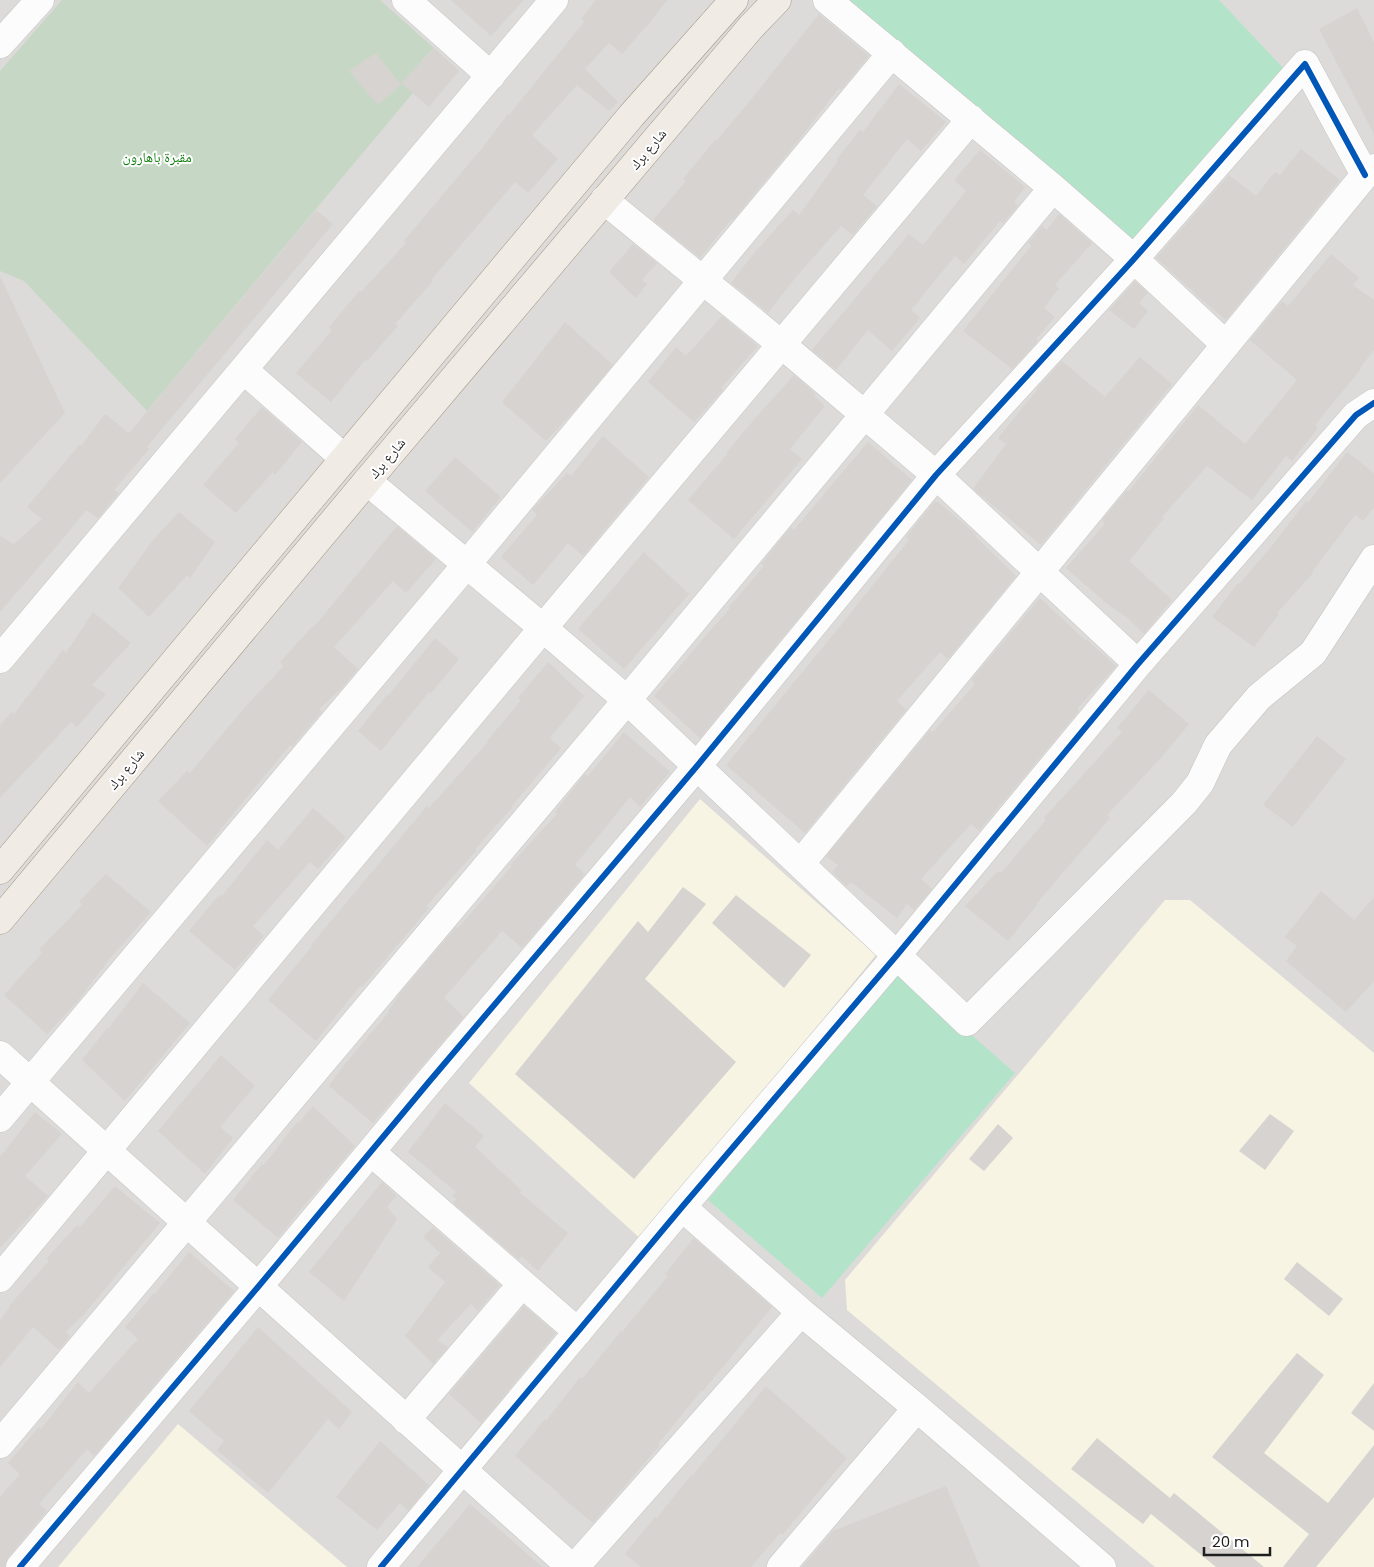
<svg xmlns="http://www.w3.org/2000/svg" width="1374" height="1567" viewBox="0 0 1374 1567" font-family="Poppins,'Noto Naskh Arabic',sans-serif">
	<style>
		.residential { fill: #dcdbd9 }
		.education { fill: #f7f4e3 }
		.cemetery { fill: #c6d8c5 }
		.pitch { fill: #b3e4ca }
		.building { fill: #d6d3d0 }
		.lines { fill: none; stroke-linecap: round; stroke-linejoin: round }
		.minor-casing { stroke: #c6c5c4; stroke-width: 29 }
		.major-casing { stroke: #a49684; stroke-width: 29 }
		.minor { stroke: #fcfcfc; stroke-width: 28 }
		.major { stroke: #f1ebe5; stroke-width: 28 }
		.cycleway-casing { stroke: #fff; stroke-width: 9 }
		.cycleway { stroke: #0057b8; stroke-width: 6 }
		.labels { text-anchor: middle; stroke-width: 4; stroke-linejoin: round; paint-order: stroke }
		.street-label { font-size: 14px; fill: #1f1f1f; stroke: #fff }
		.park-label { font-size: 14px; fill: #0d7f0b; stroke: #fff }
	</style>
	<rect width="100%" height="100%" fill="#edebe8"/>
	<path class="residential" d="M 0,0 L 1374,0 L 1374,1567 L 0,1567 Z"/>
	<path class="education" d="M 700,799 L 876,955 L 642,1240 L 469,1083 Z
		M 1165,900 L 1190,900 L 1374,1053 L 1374,1567 L 1155,1567 L 847,1310 L 845,1280 Z
		M 178,1424 L 347,1567 L 58,1567 Z"/>
	<path class="cemetery" d="M 62,0 L 380,0 L 434,48 L 421,61 L 431,70 L 413,93 L 147,411 L 24,281 L 0,271 L 0,71 Z"/>
	<path class="pitch" d="M 846,0 L 1219,0 L 1286,71 L 1131,245 Z
		M 899,971 L 1015,1073 L 822,1298 L 708,1200 Z"/>
	<path class="building" d="M 451,0 L 524,0 L 491,36 Z
		M 596,0 L 667,0 L 652,20 L 622,54 L 609,43 L 585,69 L 618,102 L 609,111 L 577,85 L 532,135 L 558,159 L 528,193 L 515,182 L 431,280 L 433,281 L 395,324 L 398,326 L 367,361 L 365,360 L 331,402 L 296,373 L 332,330 L 329,327 L 359,291 L 361,292 L 406,243 L 404,241 L 483,147 L 508,114 L 509,115 L 584,22 L 581,19 Z
		M 1357,8 L 1374,42 L 1374,134 L 1319,29 Z
		M 819,14 L 869,56 L 841,90 L 839,88 L 798,141 L 733,220 L 732,219 L 700,258 L 653,220 L 686,181 L 683,179 L 715,140 L 716,141 L 749,102 Z
		M 434,48 L 459,71 L 429,107 L 401,83 Z
		M 376,53 L 401,85 L 378,105 L 349,71 Z
		M 899,84 L 946,122 L 921,151 L 907,139 L 863,195 L 877,206 L 853,235 L 841,226 L 796,277 L 768,313 L 731,283 L 755,252 L 793,210 L 799,215 L 838,161 L 836,160 L 860,130 L 863,132 Z
		M 1301,149 L 1340,180 L 1226,320 L 1195,294 L 1195,293 L 1156,258 L 1229,175 L 1256,196 L 1275,172 L 1280,175 Z
		M 980,150 L 1025,187 L 1014,202 L 1018,206 L 1003,223 L 1000,221 L 964,264 L 955,256 L 911,310 L 920,318 L 892,351 L 868,330 L 836,370 L 812,350 L 909,234 L 923,245 L 966,191 L 954,180 Z
		M 316,210 L 333,224 L 147,447 L 149,449 L 114,490 L 119,493 L 98,518 L 86,510 L 67,534 L 0,612 L 0,536 L 14,544 L 42,519 L 27,507 L 80,444 L 81,446 L 105,414 L 129,433 Z
		M 1059,214 L 1092,243 L 1055,285 L 1059,288 L 1044,308 L 1055,317 L 1036,339 L 1038,341 L 1012,369 L 963,331 L 1031,246 L 1028,243 L 1042,226 L 1047,230 Z
		M 633,244 L 657,263 L 642,280 L 647,284 L 636,298 L 609,272 Z
		M 1331,254 L 1359,278 L 1353,285 L 1374,300 L 1374,350 L 1360,368 L 1361,369 L 1315,425 L 1318,428 L 1292,461 L 1286,456 L 1252,500 L 1207,466 L 1162,517 L 1164,518 L 1129,561 L 1172,600 L 1144,634 L 1128,618 L 1106,603 L 1066,568 L 1104,525 L 1105,523 L 1102,520 L 1127,490 L 1128,492 L 1198,405 L 1245,444 L 1297,380 L 1250,340 L 1282,301 L 1288,306 Z
		M 0,276 L 65,413 L 0,483 Z
		M 1135,281 L 1148,293 L 1139,303 L 1148,311 L 1134,329 L 1109,310 Z
		M 722,316 L 758,346 L 721,388 L 723,390 L 694,422 L 648,382 L 676,347 L 686,356 Z
		M 565,322 L 613,365 L 575,410 L 546,441 L 502,402 Z
		M 1140,357 L 1172,384 L 1041,545 L 973,489 L 1006,444 L 998,438 L 1037,390 L 1037,388 L 1062,361 L 1105,397 Z
		M 794,375 L 816,394 L 814,396 L 825,406 L 790,449 L 802,459 L 734,539 L 688,500 L 728,453 L 727,452 L 752,422 Z
		M 262,407 L 302,442 L 275,475 L 273,472 L 236,513 L 203,485 L 239,443 L 235,439 Z
		M 603,436 L 649,477 L 583,556 L 568,543 L 533,585 L 501,557 L 537,515 L 532,510 L 567,473 L 571,476 Z
		M 868,442 L 912,480 L 700,738 L 654,696 L 730,608 L 729,607 L 764,566 L 761,564 L 791,527 L 794,530 Z
		M 1347,452 L 1374,473 L 1374,507 L 1363,521 L 1355,515 L 1312,572 L 1313,573 L 1277,613 L 1279,614 L 1254,647 L 1212,617 L 1238,583 L 1239,584 L 1276,541 L 1306,501 L 1308,503 Z
		M 455,457 L 501,497 L 472,532 L 425,491 Z
		M 935,501 L 937,503 L 938,502 L 976,534 L 975,536 L 1016,576 L 948,659 L 940,652 L 897,701 L 906,710 L 805,833 L 726,765 L 829,640 L 909,540 L 906,537 Z
		M 179,512 L 215,542 L 190,578 L 187,575 L 149,617 L 118,588 L 153,540 Z
		M 397,526 L 436,559 L 406,593 L 393,581 L 334,647 L 358,669 L 342,688 L 319,709 L 322,712 L 312,723 L 292,747 L 290,745 L 207,846 L 158,801 L 187,771 L 190,773 L 247,705 L 284,666 L 280,662 L 312,627 L 313,628 Z
		M 644,552 L 689,594 L 624,669 L 578,629 Z
		M 1040,598 L 1086,641 L 1087,640 L 1116,666 L 1077,709 L 1079,711 L 979,831 L 971,824 L 921,879 L 932,889 L 914,910 L 907,904 L 897,918 L 851,882 L 846,886 L 832,872 L 838,865 L 826,856 L 930,730 L 933,732 L 975,684 L 971,680 Z
		M 93,612 L 131,643 L 92,685 L 106,694 L 77,727 L 71,722 L 0,798 L 0,725 L 12,712 L 14,714 L 63,650 L 66,653 Z
		M 435,638 L 459,659 L 431,693 L 429,692 L 381,751 L 358,731 L 387,695 L 388,696 Z
		M 548,662 L 584,696 L 550,738 L 561,748 L 511,807 L 512,808 L 475,849 L 477,850 L 426,906 L 429,908 L 362,987 L 360,986 L 316,1041 L 268,1000 L 312,946 L 311,945 L 427,806 L 429,808 L 488,742 L 487,741 L 521,700 L 518,698 Z
		M 1149,690 L 1189,724 L 1160,759 L 1107,815 L 1110,818 L 1036,904 L 1037,905 L 1008,941 L 965,906 L 998,871 L 1001,873 L 1046,820 L 1044,818 L 1122,732 L 1117,728 Z
		M 624,732 L 670,772 L 640,807 L 630,797 L 575,865 L 585,874 L 522,948 L 502,931 L 444,998 L 464,1017 L 373,1123 L 329,1086 L 343,1066 L 389,1012 L 388,1011 L 401,992 L 456,927 L 458,928 L 512,866 L 510,865 L 557,814 L 555,812 L 585,774 L 588,776 Z
		M 1317,736 L 1346,759 L 1293,827 L 1263,805 Z
		M 313,808 L 346,837 L 318,869 L 310,862 L 253,926 L 264,936 L 235,970 L 189,931 L 219,895 L 221,897 L 267,840 L 278,850 Z
		M 106,874 L 151,912 L 111,957 L 77,1002 L 47,1034 L 4,995 L 42,953 L 39,950 L 82,905 L 79,902 Z
		M 683,887 L 706,904 L 645,979 L 736,1062 L 634,1179 L 515,1074 L 638,921 L 648,932 Z
		M 1321,891 L 1354,920 L 1374,897 L 1374,981 L 1346,1012 L 1286,961 L 1297,946 L 1285,937 Z
		M 736,895 L 811,955 L 784,988 L 712,923 Z
		M 143,983 L 190,1023 L 125,1101 L 82,1060 L 108,1027 L 109,1028 Z
		M 221,1055 L 255,1086 L 220,1127 L 233,1138 L 205,1174 L 158,1131 Z
		M 445,1103 L 484,1136 L 475,1147 L 521,1190 L 520,1193 L 568,1233 L 538,1271 L 521,1256 L 519,1260 L 453,1203 L 457,1199 L 452,1196 L 456,1192 L 408,1152 Z
		M 313,1106 L 355,1146 L 301,1209 L 278,1238 L 233,1200 L 262,1164 L 264,1165 L 297,1122 L 298,1124 Z
		M 35,1112 L 62,1134 L 25,1176 L 48,1196 L 0,1248 L 0,1157 Z
		M 1270,1114 L 1294,1131 L 1265,1170 L 1239,1151 Z
		M 998,1124 L 1013,1138 L 984,1171 L 969,1159 Z
		M 382,1182 L 397,1196 L 387,1207 L 397,1219 L 344,1301 L 309,1272 Z
		M 115,1186 L 160,1223 L 86,1312 L 66,1332 L 70,1336 L 59,1350 L 33,1327 L 0,1367 L 0,1320 L 10,1307 L 9,1306 L 49,1261 L 47,1258 L 77,1225 L 80,1227 Z
		M 433,1227 L 500,1285 L 478,1311 L 471,1304 L 437,1340 L 448,1347 L 433,1364 L 405,1336 L 445,1282 L 428,1267 L 440,1253 L 423,1237 Z
		M 694,1238 L 772,1307 L 703,1391 L 702,1390 L 658,1444 L 660,1445 L 593,1523 L 559,1495 L 560,1494 L 515,1456 L 545,1419 L 546,1421 L 580,1377 L 582,1379 L 621,1331 L 622,1332 L 668,1276 L 665,1274 Z
		M 189,1252 L 234,1291 L 94,1456 L 87,1449 L 39,1504 L 47,1511 L 8,1557 L 5,1567 L 0,1567 L 0,1497 L 20,1474 L 8,1463 L 39,1427 L 41,1429 L 78,1382 L 89,1393 L 138,1339 L 125,1327 L 154,1293 L 155,1294 Z
		M 1297,1262 L 1343,1299 L 1329,1316 L 1284,1279 Z
		M 524,1306 L 556,1333 L 481,1423 L 449,1394 Z
		M 258,1327 L 352,1412 L 339,1429 L 328,1419 L 268,1493 L 217,1450 L 224,1441 L 189,1411 Z
		M 1297,1353 L 1324,1375 L 1264,1453 L 1328,1503 L 1374,1445 L 1374,1497 L 1316,1567 L 1283,1567 L 1309,1534 L 1212,1457 Z
		M 1374,1383 L 1374,1431 L 1351,1413 Z
		M 766,1386 L 847,1458 L 782,1535 L 780,1533 L 751,1567 L 641,1567 L 625,1554 L 655,1517 L 656,1519 L 691,1475 L 692,1476 Z
		M 1097,1438 L 1170,1498 L 1174,1493 L 1264,1567 L 1216,1567 L 1151,1514 L 1143,1524 L 1071,1469 Z
		M 380,1441 L 429,1485 L 408,1511 L 400,1503 L 377,1530 L 336,1497 Z
		M 946,1486 L 980,1567 L 802,1567 L 833,1531 Z
		M 470,1504 L 515,1543 L 542,1567 L 417,1567 Z"/>
	<g class="lines">
		<g class="minor-casing">
			<path id="minor" d="M 406,0 L 491,76
				M 827,0 L 1053,188 L 1134,259 L 1226,345
				M 0,44 L 40,0
				M 604,200 L 781,344 L 936,475 L 1138,664
				M 244,370 L 344,458
				M 367,481 L 543,628 L 627,700 L 967,1022 L 1184,803 L 1200,783 L 1218,745 L 1259,697 L 1313,653 L 1374,559
				M 0,659 L 554,0
				M 800,864 L 1365,175 L 1374,168
				M 0,1055 L 571,1567
				M 0,1118 L 467,564 L 892,53
				M 371,1152 L 578,1332
				M 0,1278 L 543,628 L 971,119
				M 801,1312 L 917,1408 L 1102,1567
				M 406,1420 L 522,1284
				M 0,1444 L 627,700 L 1053,188
				M 20,1567 L 258,1287 L 428,1083 L 697,766 L 936,475 L 1134,259 L 1305,64 L 1365,175
				M 381,1567 L 682,1207 L 897,955 L 1138,664 L 1356,415 L 1374,403
				M 575,1567 L 801,1312 L 682,1207
				M 781,1567 L 917,1408"/>
		</g>
		<g class="major-casing">
			<path id="major" d="M 0,870 L 631,116 L 734,0
				M 0,920 L 367,481 L 751,27 L 777,0"/>
		</g>
		<use href="#minor" class="minor"/>
		<use href="#major" class="major"/>
		<g class="cycleway-casing">
			<path id="cycleway" d="M 20,1567 L 258,1287 L 428,1083 L 697,766 L 936,475 L 1134,259 L 1305,64 L 1365,175
				M 381,1567 L 682,1207 L 897,955 L 1138,664 L 1356,415 L 1374,403"/>
		</g>
		<use href="#cycleway" class="cycleway"/>
	</g>
	<g class="labels">
		<g class="street-label">
			<text transform="translate(648 149) rotate(-50)" y="5">شارع برك</text>
			<text transform="translate(387 458) rotate(-50)" y="5">شارع برك</text>
			<text transform="translate(126 769) rotate(-50)" y="5">شارع برك</text>
		</g>
		<g class="park-label">
			<text x="157" y="162">مقبرة باهارون</text>
		</g>
	</g>
	<path d="M1204 1547v8h66v-8" fill="none" stroke="#1f1f1f" stroke-width="2.5"/>
	<text x="1212" y="1547" font-size="15" fill="#1f1f1f" stroke="#ffffff" stroke-width="4" paint-order="stroke">20 m</text>
</svg>
